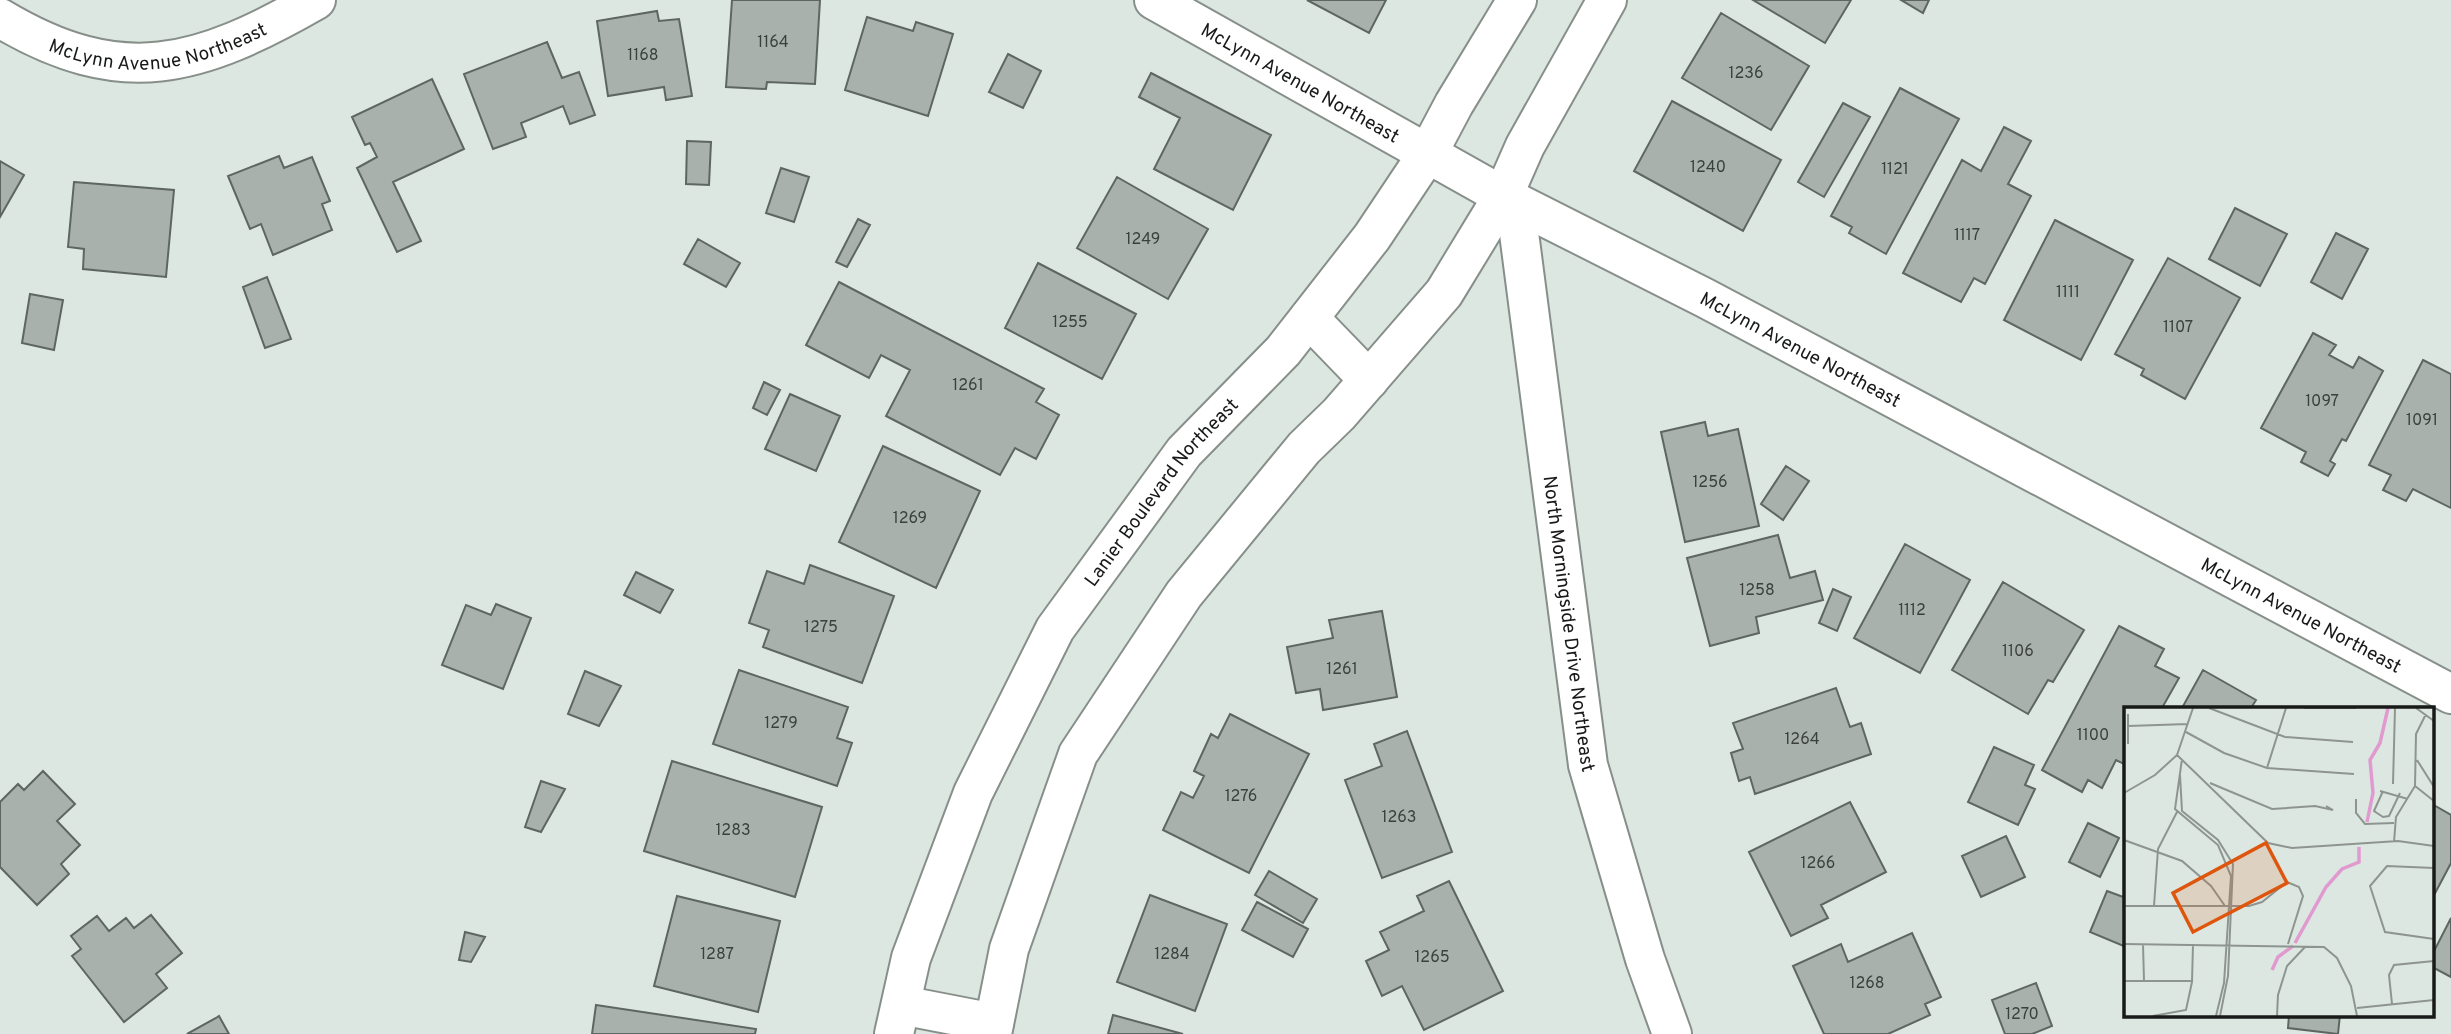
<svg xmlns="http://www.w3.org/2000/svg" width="2451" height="1034" viewBox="0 0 2451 1034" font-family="Overpass,sans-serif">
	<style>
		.building { fill: #a8b1ab; stroke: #5e6661; stroke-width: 2 }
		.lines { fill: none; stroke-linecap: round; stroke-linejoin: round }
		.street-casing { stroke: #878f8a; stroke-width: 42 }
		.street { stroke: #fff; stroke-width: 38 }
		.labels { text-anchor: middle; stroke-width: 5; stroke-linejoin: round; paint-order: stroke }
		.number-label { font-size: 16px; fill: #3b403d }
		.street-label { font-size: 19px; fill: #171a18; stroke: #fff }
		.inset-river { fill: none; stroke: #e19ad0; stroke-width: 3.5 }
		.inset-road { fill: none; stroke: #8e9591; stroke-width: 2 }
		.view { fill: #de560d; fill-opacity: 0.15; stroke: #de560d; stroke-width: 3.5 }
		.inset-edge { fill: none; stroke: #171a18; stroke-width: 3.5 }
	</style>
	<rect width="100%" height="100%" fill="#dde7e1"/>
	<path class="building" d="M 732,0 L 820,0 L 815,84 L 767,82 L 766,89 L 726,87 Z
		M 1307,0 L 1386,0 L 1369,33 Z
		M 1753,0 L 1851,0 L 1825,43 Z
		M 1901,0 L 1929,0 L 1923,13 Z
		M 657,11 L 659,21 L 679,19 L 692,96 L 666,100 L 664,87 L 608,96 L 597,21 Z
		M 1721,13 L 1809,66 L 1771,130 L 1682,78 Z
		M 867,17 L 913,31 L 916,22 L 953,34 L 928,116 L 845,90 Z
		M 547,42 L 562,78 L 579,72 L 595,115 L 570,124 L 563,106 L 521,123 L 526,137 L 493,149 L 464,74 Z
		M 1008,54 L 1041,71 L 1023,108 L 989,92 Z
		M 1151,73 L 1271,135 L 1233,210 L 1154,169 L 1180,118 L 1139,97 Z
		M 432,79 L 464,149 L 393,182 L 421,241 L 397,252 L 357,168 L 377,157 L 370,143 L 365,145 L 352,117 Z
		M 1900,88 L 1959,119 L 1886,254 L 1849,233 L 1852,227 L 1831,216 Z
		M 1672,101 L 1781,160 L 1743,231 L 1634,171 Z
		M 1843,103 L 1870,117 L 1824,197 L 1798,182 Z
		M 2004,127 L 2031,141 L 2008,184 L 2031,196 L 1985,284 L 1974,278 L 1961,302 L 1903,273 L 1962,160 L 1981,171 Z
		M 687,141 L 711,142 L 709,185 L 686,184 Z
		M 279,156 L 284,168 L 312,157 L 330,201 L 322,204 L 332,230 L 273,255 L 261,224 L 250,229 L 228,176 Z
		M 0,161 L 24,175 L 0,217 Z
		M 781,168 L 809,177 L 794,222 L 766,213 Z
		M 1117,177 L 1208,229 L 1168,299 L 1077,248 Z
		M 74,182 L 174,190 L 166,277 L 83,269 L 84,249 L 68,247 Z
		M 2235,208 L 2287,234 L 2260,286 L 2209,259 Z
		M 858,219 L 870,225 L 847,267 L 836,262 Z
		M 2055,220 L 2133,260 L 2081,360 L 2004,320 Z
		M 2336,233 L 2368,249 L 2342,299 L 2311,282 Z
		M 698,239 L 740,263 L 726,287 L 684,264 Z
		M 2168,258 L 2240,298 L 2185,399 L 2141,375 L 2144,369 L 2115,354 Z
		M 1038,263 L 1136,314 L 1102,379 L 1005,328 Z
		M 267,277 L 291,339 L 265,348 L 243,287 Z
		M 839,282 L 1044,389 L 1036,402 L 1059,415 L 1036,459 L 1015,448 L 1000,475 L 886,416 L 910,370 L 881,355 L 869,378 L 806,345 Z
		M 30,294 L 63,300 L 54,350 L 22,343 Z
		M 2313,333 L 2336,345 L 2329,355 L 2353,368 L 2359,357 L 2383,371 L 2346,441 L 2342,439 L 2330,461 L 2335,464 L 2328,476 L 2301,462 L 2306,452 L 2261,428 Z
		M 2423,360 L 2451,374 L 2451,508 L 2413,489 L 2406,501 L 2383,490 L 2391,475 L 2369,465 Z
		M 764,382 L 780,390 L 767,415 L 753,408 Z
		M 790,394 L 840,416 L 816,471 L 765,449 Z
		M 1705,422 L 1708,436 L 1738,429 L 1759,526 L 1685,542 L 1661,432 Z
		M 883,446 L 980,491 L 936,588 L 839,542 Z
		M 1786,466 L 1809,481 L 1783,520 L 1761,504 Z
		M 1778,535 L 1790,578 L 1815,571 L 1823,600 L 1756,617 L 1759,633 L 1710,646 L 1687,558 Z
		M 1905,544 L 1970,580 L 1920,673 L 1854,638 Z
		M 810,565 L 894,596 L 862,683 L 763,647 L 769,630 L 749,623 L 767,571 L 804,584 Z
		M 636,572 L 673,590 L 660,613 L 624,595 Z
		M 2003,582 L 2084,630 L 2053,682 L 2048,680 L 2028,714 L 1952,670 Z
		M 1833,589 L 1851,597 L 1837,631 L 1819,623 Z
		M 496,604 L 531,618 L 503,689 L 442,665 L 466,605 L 491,615 Z
		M 1382,611 L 1397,697 L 1323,710 L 1320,689 L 1296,693 L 1287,647 L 1333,638 L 1329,620 Z
		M 2119,626 L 2164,649 L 2155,666 L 2179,678 L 2162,708 L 2126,708 L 2126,765 L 2116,760 L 2102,788 L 2088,780 L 2082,792 L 2042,770 Z
		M 739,670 L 848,707 L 837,738 L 852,743 L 837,786 L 713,744 Z
		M 2203,670 L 2256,700 L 2251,708 L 2182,708 Z
		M 585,671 L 621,686 L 599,726 L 568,714 Z
		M 1836,688 L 1850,727 L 1861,723 L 1871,754 L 1755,794 L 1750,777 L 1739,781 L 1731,753 L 1743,749 L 1733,723 Z
		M 1230,714 L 1309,754 L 1249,873 L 1163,830 L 1181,792 L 1193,798 L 1204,776 L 1194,771 L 1211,734 L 1218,738 Z
		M 1407,731 L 1452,852 L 1382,878 L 1345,780 L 1382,766 L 1374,744 Z
		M 1994,747 L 2034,765 L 2025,785 L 2035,789 L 2018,825 L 1968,802 Z
		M 672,761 L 822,807 L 795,897 L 644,851 Z
		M 43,771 L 75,804 L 57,821 L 80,845 L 61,864 L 69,874 L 37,905 L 0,867 L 0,802 L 18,784 L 24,790 Z
		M 541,781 L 565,789 L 541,832 L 525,827 Z
		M 1850,802 L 1886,872 L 1821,905 L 1828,918 L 1791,936 L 1749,852 Z
		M 2432,804 L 2451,815 L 2451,863 L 2432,899 Z
		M 2088,823 L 2119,838 L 2100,877 L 2069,862 Z
		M 2006,836 L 2025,877 L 1981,897 L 1962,856 Z
		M 1269,871 L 1317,899 L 1303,923 L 1255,895 Z
		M 1449,881 L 1503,991 L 1424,1030 L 1402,986 L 1382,996 L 1366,961 L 1389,950 L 1380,932 L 1424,911 L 1417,896 Z
		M 2107,891 L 2126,898 L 2126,947 L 2090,932 Z
		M 1150,895 L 1227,924 L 1195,1011 L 1117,982 Z
		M 677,896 L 780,921 L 758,1012 L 654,986 Z
		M 1257,902 L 1308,929 L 1293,957 L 1242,930 Z
		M 151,915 L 182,953 L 156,974 L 167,988 L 124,1022 L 72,956 L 81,949 L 71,936 L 97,916 L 109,931 L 126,918 L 134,928 Z
		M 2451,918 L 2451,977 L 2432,967 L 2432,955 Z
		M 465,932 L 485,937 L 471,962 L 459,960 Z
		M 1912,933 L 1941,997 L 1925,1004 L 1930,1015 L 1888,1034 L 1824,1034 L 1793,966 L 1841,944 L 1848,962 Z
		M 2036,983 L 2052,1026 L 2032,1034 L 2005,1034 L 1992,1000 Z
		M 596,1005 L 756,1029 L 755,1034 L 592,1034 Z
		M 1113,1015 L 1183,1034 L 1108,1034 Z
		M 2289,1015 L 2340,1015 L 2338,1034 L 2288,1028 Z
		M 219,1016 L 229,1034 L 187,1034 L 216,1018 Z"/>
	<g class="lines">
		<g class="street-casing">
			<g id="street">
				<path id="s1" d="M 1154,0 L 1503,196 L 1705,298 L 2451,694"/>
				<path id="s2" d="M 0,18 C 122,91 199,67 316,0"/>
				<path id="s3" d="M 1515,202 L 1588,765 L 1645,959 L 1672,1034"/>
				<path d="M 1309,318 L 1369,380"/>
				<path d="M 901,1005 L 994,1023"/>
				<path id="s4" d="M 894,1034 L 911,958 L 973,793 L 1055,629 L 1184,452 L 1283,351 L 1372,237 L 1428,153 L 1454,104 L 1517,0"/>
				<path d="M 992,1034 L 1009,949 L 1078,754 L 1184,594 L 1304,448 L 1339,414 L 1444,293 L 1503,196 L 1525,146 L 1607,0"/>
			</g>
		</g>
		<use href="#street" class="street"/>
	</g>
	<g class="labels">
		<g class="number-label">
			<text x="773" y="47">1164</text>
			<text x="643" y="60">1168</text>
			<text x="1746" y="78">1236</text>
			<text x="1708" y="172">1240</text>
			<text x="1895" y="174">1121</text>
			<text x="1967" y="240">1117</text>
			<text x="1143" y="244">1249</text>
			<text x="2068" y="297">1111</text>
			<text x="1070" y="327">1255</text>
			<text x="2178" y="332">1107</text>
			<text x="968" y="390">1261</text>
			<text x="2322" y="406">1097</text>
			<text x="2422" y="425">1091</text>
			<text x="1710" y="487">1256</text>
			<text x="910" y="523">1269</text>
			<text x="1757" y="595">1258</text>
			<text x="1912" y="615">1112</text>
			<text x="821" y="632">1275</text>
			<text x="2018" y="656">1106</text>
			<text x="1342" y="674">1261</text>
			<text x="781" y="728">1279</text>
			<text x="2093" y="740">1100</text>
			<text x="1802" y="744">1264</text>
			<text x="1241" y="801">1276</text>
			<text x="1399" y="822">1263</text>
			<text x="733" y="835">1283</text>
			<text x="1818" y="868">1266</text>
			<text x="717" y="959">1287</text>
			<text x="1172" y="959">1284</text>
			<text x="1432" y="962">1265</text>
			<text x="1867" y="988">1268</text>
			<text x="2022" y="1019">1270</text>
		</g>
		<g class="street-label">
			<text dy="7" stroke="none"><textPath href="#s2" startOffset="168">McLynn Avenue Northeast</textPath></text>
			<text dy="7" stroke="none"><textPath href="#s1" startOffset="168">McLynn Avenue Northeast</textPath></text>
			<text dy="7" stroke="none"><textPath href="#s1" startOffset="735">McLynn Avenue Northeast</textPath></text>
			<text dy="7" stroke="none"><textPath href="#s4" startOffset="611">Lanier Boulevard Northeast</textPath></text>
			<text dy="7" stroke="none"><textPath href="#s1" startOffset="1302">McLynn Avenue Northeast</textPath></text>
			<text dy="7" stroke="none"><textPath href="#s3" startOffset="425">North Morningside Drive Northeast</textPath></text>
		</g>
	</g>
	<g transform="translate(2124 707)">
		<rect width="310" height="310" fill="#dde7e1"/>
		<path class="inset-river" d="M 243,115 L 249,86 L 246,53 L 256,36 L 264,1M 171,236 L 202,180 L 218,162 L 235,155 L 235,140M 148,263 L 154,250 L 169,239"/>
		<path class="inset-road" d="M 85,1 L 161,30 L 229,35M 180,1 L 232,1M 292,1 L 310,14M 4,19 L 64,17M 62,25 L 100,46 L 143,61 L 230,67M 4,37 L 4,7M 53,48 L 144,136 L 168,141 L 274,134 L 310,139M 58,52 L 51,102 L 94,138 L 107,169 L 100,276 L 92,309M 293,53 L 310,80M 143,61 L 162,1M 56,68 L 58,104 L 94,133 L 109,157 L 104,269 L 96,309M 86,76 L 148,102 L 191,99 L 209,103 L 202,99M 269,77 L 271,1M 291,79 L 310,94M 256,84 L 284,92M 259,84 L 250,104 L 259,110 L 265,109 L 276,86M 0,86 L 31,68 L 53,48 L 69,1M 232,92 L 232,106 L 241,117 L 270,116M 0,133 L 58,154 L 87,179 L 101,199M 270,135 L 272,110 L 291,79 L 292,27 L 302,7M 310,161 L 263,159 L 246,179 L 261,225 L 310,232M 0,199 L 125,199 L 138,195 L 163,175 L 175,180 L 179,189 L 164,237M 30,199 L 34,142 L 53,105M 0,237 L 200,240 L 213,251 L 227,279 L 233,309M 19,237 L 20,274M 0,274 L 68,274M 268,297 L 265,268 L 270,258 L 310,254M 233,301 L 310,293M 29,309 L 62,303 L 68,275 L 69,237M 153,309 L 154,288 L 163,259 L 181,240"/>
		<path class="view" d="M 142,136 L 163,176 L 69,225 L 49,186 Z"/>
		<rect width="310" height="310" class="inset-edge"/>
	</g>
</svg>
